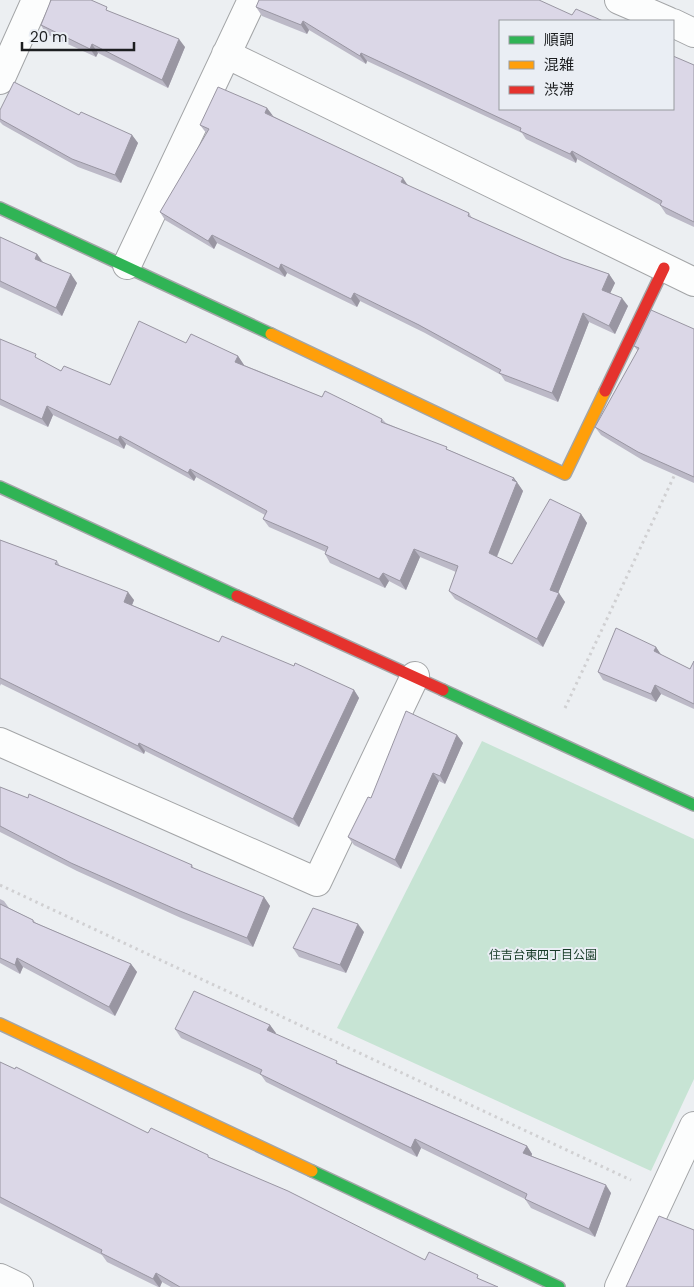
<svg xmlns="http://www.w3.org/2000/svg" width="694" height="1287" viewBox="0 0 694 1287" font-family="Poppins,'Noto Sans JP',sans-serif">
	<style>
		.park { fill: #c7e4d4 }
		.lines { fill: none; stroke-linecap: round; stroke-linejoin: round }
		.street-casing { stroke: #a3a5a7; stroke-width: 30 }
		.fast-casing { stroke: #a3a5a7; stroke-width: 14 }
		.slow-casing { stroke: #a3a5a7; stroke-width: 14 }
		.jam-casing { stroke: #a3a5a7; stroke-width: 14 }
		.path { stroke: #d0d0d2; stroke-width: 3; stroke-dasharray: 2.5 4; stroke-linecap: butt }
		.street { stroke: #fcfdfd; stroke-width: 28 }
		.fast { stroke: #30b455; stroke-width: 11 }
		.slow { stroke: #ff9f0a; stroke-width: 11 }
		.jam { stroke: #e5322d; stroke-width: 11 }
		.wall { fill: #bcb9c7 }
		.shaded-wall { fill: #9996a2 }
		.building { fill: #dbd7e7; stroke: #9996a2 }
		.labels { text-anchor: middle; stroke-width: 4; stroke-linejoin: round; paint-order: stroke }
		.park-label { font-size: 12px; fill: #173b27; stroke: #eaeef4 }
	</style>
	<rect width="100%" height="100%" fill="#eceff2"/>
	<path class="park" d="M 482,741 L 694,839 L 694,1079 L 651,1171 L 337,1028 Z"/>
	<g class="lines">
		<g class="street-casing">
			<path id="street" d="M 619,0 L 668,21
				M 673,23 L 694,33
				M 226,54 L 694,282
				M 0,80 L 36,0
				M 127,265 L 252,0
				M 0,742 L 317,882 L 415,676
				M 0,1278 L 19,1287
				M 619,1287 L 694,1126"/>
		</g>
		<g class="fast-casing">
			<path id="fast" d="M 0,208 L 271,334
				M 0,487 L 237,596
				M 443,690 L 694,805
				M 312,1171 L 559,1287"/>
		</g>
		<g class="slow-casing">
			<path id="slow" d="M 271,334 L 565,474 L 605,391
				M 0,1024 L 312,1171"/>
		</g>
		<g class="jam-casing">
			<path id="jam" d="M 605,391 L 664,268
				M 237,596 L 443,690"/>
		</g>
		<path class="path" d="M 565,708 L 676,472
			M 0,885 L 631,1180"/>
		<use href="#street" class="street"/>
		<use href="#fast" class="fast"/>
		<use href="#slow" class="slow"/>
		<use href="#jam" class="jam"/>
	</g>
	<path class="wall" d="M 256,7 L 572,15 L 603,21 L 500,21 L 694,65 L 694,227 L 666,214 L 660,205 L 577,159 L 576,163 L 526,139 L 522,133 L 367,61 L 366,64 L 309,30 L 307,34 L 262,16 Z
		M 110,12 L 185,47 L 168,88 L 98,53 L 96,57 L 46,34 L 41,25 Z
		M 267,108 L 273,116 L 408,186 L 469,213 L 472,218 L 563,258 L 609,274 L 615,283 L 610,293 L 628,306 L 615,334 L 589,322 L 558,402 L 505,381 L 501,375 L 425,333 L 360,301 L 357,307 L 287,273 L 285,277 L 217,243 L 214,249 L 165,220 L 160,212 L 207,134 L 200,125 Z
		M 0,110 L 79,115 L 132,135 L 138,143 L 121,183 L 78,167 L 3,125 L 0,122 Z
		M 0,237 L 37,254 L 43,262 L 77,283 L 62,316 L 0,287 Z
		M 694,329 L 694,483 L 644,461 L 601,435 L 595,427 L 638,351 L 634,346 Z
		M 0,339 L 61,371 L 110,385 L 186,343 L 238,356 L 244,365 L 322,397 L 382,419 L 386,423 L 514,478 L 523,491 L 497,557 L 512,564 L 581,514 L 587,523 L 558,593 L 565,602 L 543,647 L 455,599 L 449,591 L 456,572 L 420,557 L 406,590 L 389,581 L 385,588 L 330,563 L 325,554 L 326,552 L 269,527 L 263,519 L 265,515 L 196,477 L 194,481 L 126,444 L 124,449 L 53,415 L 48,427 L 0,405 Z
		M 0,540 L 57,561 L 60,566 L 134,600 L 132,605 L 219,642 L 354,690 L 359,698 L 299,827 L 145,751 L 144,754 L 1,684 L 0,686 Z
		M 656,647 L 660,654 L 690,669 L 694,661 L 694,709 L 661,694 L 656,702 L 603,680 L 598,672 Z
		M 457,735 L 463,743 L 445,784 L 439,781 L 401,869 L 354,845 L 348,837 L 371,798 Z
		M 0,787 L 192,865 L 194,869 L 264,897 L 270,906 L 253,947 L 181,918 L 77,871 L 0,832 Z
		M 0,899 L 4,901 L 9,908 L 33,920 L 36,923 L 131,964 L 137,972 L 115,1016 L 23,967 L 20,974 L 0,963 Z
		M 364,932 L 346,973 L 299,957 L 293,948 Z
		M 270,1025 L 276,1034 L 340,1064 L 527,1146 L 532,1154 L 532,1156 L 611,1193 L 595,1237 L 531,1208 L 525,1199 L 421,1148 L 417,1157 L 266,1082 L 261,1075 L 181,1038 L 175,1029 Z
		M 0,1062 L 148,1133 L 211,1158 L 425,1260 L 481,1280 L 498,1287 L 171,1287 L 162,1282 L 160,1287 L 158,1287 L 107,1262 L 102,1255 L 0,1203 Z"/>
	<path class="shaded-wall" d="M 303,21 L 309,30 L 307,34 L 301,25 Z
		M 179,39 L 185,47 L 168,88 L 162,80 Z
		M 92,44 L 98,53 L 96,57 L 90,49 Z
		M 361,53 L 367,61 L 366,64 L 360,56 Z
		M 267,108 L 273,116 L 265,113 Z
		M 132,135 L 138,143 L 121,183 L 115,175 Z
		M 572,151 L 577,159 L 576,163 L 570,154 Z
		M 403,178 L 409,187 L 401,182 Z
		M 212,235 L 217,243 L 214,249 L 208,241 Z
		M 37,254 L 43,263 L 35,259 Z
		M 281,264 L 287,273 L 285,277 L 279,269 Z
		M 71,274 L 77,283 L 62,316 L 56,308 Z
		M 609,274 L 615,283 L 608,298 L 602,290 Z
		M 354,293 L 360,301 L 357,307 L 351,299 Z
		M 622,298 L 628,306 L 615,334 L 609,326 Z
		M 583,313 L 589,322 L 558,402 L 552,393 Z
		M 238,356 L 244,365 L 241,370 L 235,362 Z
		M 47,406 L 53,415 L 48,427 L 42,419 Z
		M 120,436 L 126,444 L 124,449 L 118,440 Z
		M 190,469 L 196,477 L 194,481 L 188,473 Z
		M 514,478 L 523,491 L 495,561 L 489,553 Z
		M 581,514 L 587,523 L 556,598 L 550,590 Z
		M 414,549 L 420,557 L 406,590 L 400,581 Z
		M 383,573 L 389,581 L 385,588 L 379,579 Z
		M 128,592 L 134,600 L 130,610 L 124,602 Z
		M 559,593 L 565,602 L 543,647 L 537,639 Z
		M 656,647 L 662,656 L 654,651 Z
		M 655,685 L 661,694 L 656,702 L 651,694 Z
		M 354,690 L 359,698 L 299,827 L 293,819 Z
		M 457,735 L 463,743 L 445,784 L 440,776 Z
		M 139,743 L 145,751 L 144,754 L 138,746 Z
		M 433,773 L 439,781 L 401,869 L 395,860 Z
		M 264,897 L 270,906 L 253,947 L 247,938 Z
		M 358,924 L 364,932 L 346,973 L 340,965 Z
		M 17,958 L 23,967 L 20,974 L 15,965 Z
		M 131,964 L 137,972 L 115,1016 L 109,1007 Z
		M 270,1025 L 276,1033 L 273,1038 L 267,1030 Z
		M 415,1139 L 421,1148 L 417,1157 L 411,1148 Z
		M 527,1146 L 532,1154 L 529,1161 L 523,1153 Z
		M 606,1185 L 611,1193 L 595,1237 L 589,1229 Z
		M 156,1273 L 162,1282 L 160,1287 L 159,1287 L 153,1279 Z"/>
	<path class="building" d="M 51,0 L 91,0 L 107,7 L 106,10 L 179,39 L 162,80 L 92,44 L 90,49 L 41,25 Z
		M 259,0 L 539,0 L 572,15 L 576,9 L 603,21 L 500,21 L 500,109 L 673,109 L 673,56 L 694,65 L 694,222 L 660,205 L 662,201 L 572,151 L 570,154 L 520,131 L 521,128 L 361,53 L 360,56 L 303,21 L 301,25 L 256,7 Z
		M 14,82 L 79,115 L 81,112 L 132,135 L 115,175 L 72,159 L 0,119 L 0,110 Z
		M 218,87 L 267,108 L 265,113 L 403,178 L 401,182 L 469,213 L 468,216 L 563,258 L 609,274 L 602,290 L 622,298 L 609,326 L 583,313 L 552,393 L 499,373 L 501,370 L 419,325 L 354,293 L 351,299 L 281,264 L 279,269 L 212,235 L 208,241 L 160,212 L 209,129 L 200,125 Z
		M 0,237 L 37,254 L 35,259 L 71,274 L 56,308 L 0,281 Z
		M 651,310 L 694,329 L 694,477 L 638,452 L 595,427 L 639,348 L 634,346 Z
		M 139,321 L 186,343 L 191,334 L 238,356 L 235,362 L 322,397 L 325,391 L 382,419 L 381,422 L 447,447 L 446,449 L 514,478 L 512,480 L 517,482 L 489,553 L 512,564 L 550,499 L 581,514 L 550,590 L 559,593 L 537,639 L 449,591 L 458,566 L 414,549 L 400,581 L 383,573 L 379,579 L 325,554 L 328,547 L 263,519 L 267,511 L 190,469 L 188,473 L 120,436 L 118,440 L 47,406 L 42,419 L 0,399 L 0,339 L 36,354 L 35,357 L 61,371 L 64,366 L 110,385 Z
		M 0,540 L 57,561 L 55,564 L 128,592 L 124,602 L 219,642 L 222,636 L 294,666 L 295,663 L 354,690 L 293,819 L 139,743 L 138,746 L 0,678 Z
		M 616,628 L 656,647 L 654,651 L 690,669 L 694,661 L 694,704 L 655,685 L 651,694 L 598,672 Z
		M 406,711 L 457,735 L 440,776 L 433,773 L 395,860 L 348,837 L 368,797 L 371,798 Z
		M 0,787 L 28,798 L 29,794 L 192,865 L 191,867 L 264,897 L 247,938 L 175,909 L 71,863 L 0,826 Z
		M 0,904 L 33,920 L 33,922 L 131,964 L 109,1007 L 17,958 L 15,965 L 0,958 Z
		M 313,908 L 358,924 L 340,965 L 293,948 Z
		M 194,991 L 270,1025 L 267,1030 L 337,1061 L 336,1063 L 527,1146 L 523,1153 L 606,1185 L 589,1229 L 525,1199 L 527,1194 L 415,1139 L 411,1148 L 260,1074 L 262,1070 L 175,1029 Z
		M 0,1062 L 15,1069 L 16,1067 L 148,1133 L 151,1128 L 208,1155 L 208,1157 L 288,1191 L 425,1260 L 429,1252 L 478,1275 L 477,1278 L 498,1287 L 180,1287 L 156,1273 L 153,1279 L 101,1253 L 102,1250 L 0,1197 Z
		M 659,1216 L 694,1230 L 694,1287 L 626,1287 Z"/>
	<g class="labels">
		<g class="park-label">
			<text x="543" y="959">住吉台東四丁目公園</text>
		</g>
	</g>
	<rect x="499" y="20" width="175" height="90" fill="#eaeef4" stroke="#989b9f"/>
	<rect x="509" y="36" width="25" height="8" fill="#30b455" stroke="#989b9f"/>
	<text x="544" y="45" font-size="15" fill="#1c1e20">順調</text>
	<rect x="509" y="61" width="25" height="8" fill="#ff9f0a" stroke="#989b9f"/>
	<text x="544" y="70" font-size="15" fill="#1c1e20">混雑</text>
	<rect x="509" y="86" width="25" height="8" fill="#e5322d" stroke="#989b9f"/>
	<text x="544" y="95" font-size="15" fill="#1c1e20">渋滞</text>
	<path d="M22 42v8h112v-8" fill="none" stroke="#1c1e20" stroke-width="2.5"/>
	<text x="30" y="42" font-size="15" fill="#1c1e20" stroke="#eaeef4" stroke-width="4" paint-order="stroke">20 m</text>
</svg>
